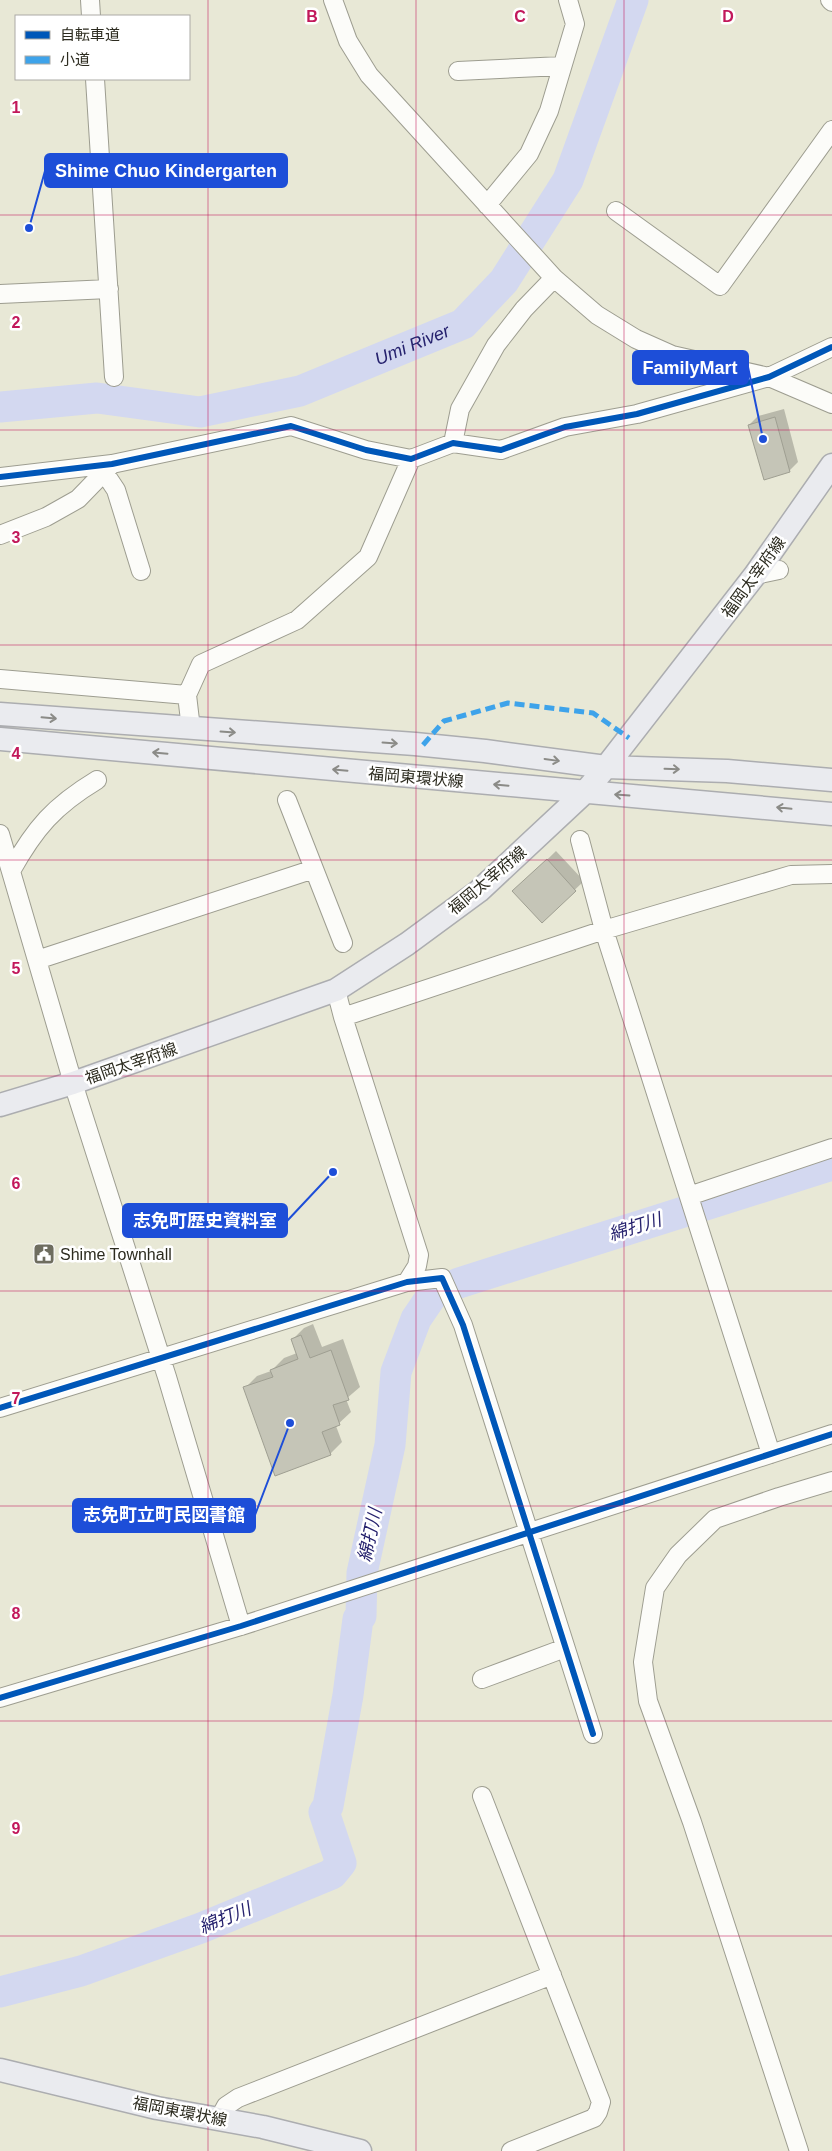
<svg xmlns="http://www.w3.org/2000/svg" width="832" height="2151" viewBox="0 0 832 2151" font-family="Arial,'Noto Sans JP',sans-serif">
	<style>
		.shadow { fill: #0003 }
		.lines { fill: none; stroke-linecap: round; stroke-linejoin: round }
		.river { stroke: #d3d8f0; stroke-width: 31 }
		.building { fill: #c5c5b7; stroke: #9f9f92 }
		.minor-casing { stroke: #9d9d90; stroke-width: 20 }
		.major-casing { stroke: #acadb0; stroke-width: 25 }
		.minor { stroke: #fcfcf9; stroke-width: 18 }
		.major { stroke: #eaebef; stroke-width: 22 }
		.quiet { stroke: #3ea3ea; stroke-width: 5; stroke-dasharray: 10 5; stroke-linecap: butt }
		.cycleway-casing { stroke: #fff; stroke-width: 9 }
		.cycleway { stroke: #0057b8; stroke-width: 6 }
		.oneway { stroke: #8b8b87 }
		.grid { fill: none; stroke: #c2185b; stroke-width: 1; stroke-opacity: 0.55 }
		.labels { text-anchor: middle; stroke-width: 5; stroke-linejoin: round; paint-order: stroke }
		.street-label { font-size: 16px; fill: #2c2b1f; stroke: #fff }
		.poi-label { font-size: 16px; fill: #2c2b1f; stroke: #fff; text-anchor: start }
		.water-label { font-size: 18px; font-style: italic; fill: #26226e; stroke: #fff }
		.grid-label { font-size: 16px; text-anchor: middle; font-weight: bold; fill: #c2185b; stroke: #fff; stroke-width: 5; stroke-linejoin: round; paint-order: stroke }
		.leader { fill: none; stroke: #1d4ed8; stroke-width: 2 }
		.callout-dot { fill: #1d4ed8; stroke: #fff; stroke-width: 2 }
		.callout { fill: #1d4ed8; stroke: #1d4ed8; stroke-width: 2 }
		.callout-label { font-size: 18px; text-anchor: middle; font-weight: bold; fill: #fff }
	</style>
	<rect width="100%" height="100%" fill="#e8e8d6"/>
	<path class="shadow" d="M 784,409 L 798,462 L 789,471 L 749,425 L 758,416 Z
		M 556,851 L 584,881 L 542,921 L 523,883 Z
		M 313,1324 L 322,1347 L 343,1339 L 360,1387 L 346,1399 L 351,1412 L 336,1426 L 342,1442 L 330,1454 L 245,1388 L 257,1376 L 271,1371 L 284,1358 L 297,1353 L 292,1340 L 304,1328 Z"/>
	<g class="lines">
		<g class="river">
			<path id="s1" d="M 0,407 L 97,398 L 200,412 L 300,391 L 463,324 L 504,281 L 568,180 L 633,0"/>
			<path d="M 0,1992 L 81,1971 L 201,1928 L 332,1874 L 341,1863 L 324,1812 L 328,1806 L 348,1695 L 358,1619 L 361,1616 L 362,1573 L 390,1445 L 396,1372 L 416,1319 L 433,1294 L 459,1283 L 832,1165"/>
		</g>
	</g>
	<path class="building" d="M 775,417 L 790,472 L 764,480 L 748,425 Z
		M 547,859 L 576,891 L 542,923 L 512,891 Z
		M 301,1335 L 310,1358 L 331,1350 L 349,1400 L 333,1405 L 340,1425 L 322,1432 L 331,1455 L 275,1476 L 243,1387 L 273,1377 L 270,1370 L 298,1359 L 291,1339 Z"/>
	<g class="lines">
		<g class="minor-casing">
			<path id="minor" d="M 90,0 L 91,16
				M 333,0 L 348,41 L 369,75 L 554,278 L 597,315 L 636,339 L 672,355 L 769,377 L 832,404
				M 830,0 L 832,2
				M 458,71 L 562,66
				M 95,79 L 114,377
				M 487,205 L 529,154 L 549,111 L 575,24 L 568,0
				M 616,211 L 720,286 L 832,130
				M 0,294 L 109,289
				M 453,443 L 460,409 L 496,345 L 524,309 L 554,278
				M 104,472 L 116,490 L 141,571
				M 0,477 L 112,464 L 291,426 L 366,450 L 411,459 L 453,443 L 501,450 L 565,427 L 637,414 L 769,377 L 832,347
				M 0,535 L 46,517 L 78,499 L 112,464
				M 755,575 L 779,570
				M 0,679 L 187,695
				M 191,729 L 187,695 L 201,664 L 297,620 L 368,557 L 411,459
				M 287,800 L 343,943
				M 0,834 L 73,1083 L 167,1377 L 241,1626
				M 580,840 L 604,930 L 771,1454
				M 11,871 C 35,828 54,806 97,780
				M 37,960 L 314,869
				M 336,990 L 343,1017 L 419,1255 L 417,1266 L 407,1282
				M 343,1017 L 604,930 L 791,875 L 832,874
				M 689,1196 L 832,1148
				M 0,1408 L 407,1282 L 442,1278 L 463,1325 L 593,1734
				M 482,1679 L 565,1648
				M 0,1698 L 241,1626 L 832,1434
				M 482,1796 L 601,2102 L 598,2112 L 594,2118 L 511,2151
				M 219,2119 L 226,2106 L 238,2098 L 552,1975
				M 799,2151 L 692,1822 L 648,1701 L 643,1662 L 655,1588 L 678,1555 L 715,1519 L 779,1497 L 832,1481"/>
		</g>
		<g class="major-casing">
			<path id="major" d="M 0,714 L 415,744 L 485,751 L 606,767 L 727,771 L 832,780
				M 0,739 L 832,814
				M 0,1105 L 73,1083 L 336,990 L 407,944 L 479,891 L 585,792 L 606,767 L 755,575 L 832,465
				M 0,2070 L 157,2108 L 263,2127 L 360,2151"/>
		</g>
		<use href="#minor" class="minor"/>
		<use href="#major" class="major"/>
		<path class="quiet" d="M 423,745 L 444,721 L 508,703 L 593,713 L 629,738"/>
		<g class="cycleway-casing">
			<path id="cycleway" d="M 0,477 L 112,464 L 291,426 L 366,450 L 411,459 L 453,443 L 501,450 L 565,427 L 637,414 L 769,377 L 832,347
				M 0,1408 L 407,1282 L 442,1278 L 463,1325 L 593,1734
				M 0,1698 L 241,1626 L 832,1434"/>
		</g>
		<use href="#cycleway" class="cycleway"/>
	</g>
	<defs><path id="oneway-shaft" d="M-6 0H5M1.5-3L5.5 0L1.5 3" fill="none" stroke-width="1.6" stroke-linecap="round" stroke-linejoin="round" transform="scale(1.25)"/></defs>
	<g class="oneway">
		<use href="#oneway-shaft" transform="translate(49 718) rotate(5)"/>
		<use href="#oneway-shaft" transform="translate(228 732) rotate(4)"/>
		<use href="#oneway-shaft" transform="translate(390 743) rotate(4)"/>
		<use href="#oneway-shaft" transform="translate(160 753) rotate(-175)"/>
		<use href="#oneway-shaft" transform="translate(552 760) rotate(8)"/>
		<use href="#oneway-shaft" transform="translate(672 769) rotate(2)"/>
		<use href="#oneway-shaft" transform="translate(340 770) rotate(-175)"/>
		<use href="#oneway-shaft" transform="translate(501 785) rotate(-175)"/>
		<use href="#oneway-shaft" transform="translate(622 795) rotate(-176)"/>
		<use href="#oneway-shaft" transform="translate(784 808) rotate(-174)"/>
	</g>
	<path class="grid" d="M 208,0 L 208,2151M 416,0 L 416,2151M 624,0 L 624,2151M 0,215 L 832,215M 0,430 L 832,430M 0,645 L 832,645M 0,860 L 832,860M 0,1076 L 832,1076M 0,1291 L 832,1291M 0,1506 L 832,1506M 0,1721 L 832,1721M 0,1936 L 832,1936"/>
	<defs>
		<g id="civic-square" transform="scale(1.125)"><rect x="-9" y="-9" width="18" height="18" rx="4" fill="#6e6d5f" stroke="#fff"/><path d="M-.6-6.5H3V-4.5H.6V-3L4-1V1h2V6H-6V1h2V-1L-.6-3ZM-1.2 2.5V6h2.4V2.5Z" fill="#fff"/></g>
	</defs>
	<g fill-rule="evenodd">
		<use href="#civic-square" x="44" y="1254"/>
	</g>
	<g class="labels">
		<g class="street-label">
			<text transform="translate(753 577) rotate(-54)" y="6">福岡太宰府線</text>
			<text transform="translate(416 777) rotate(5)" y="6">福岡東環状線</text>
			<text transform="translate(487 880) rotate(-40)" y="6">福岡太宰府線</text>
			<text transform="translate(131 1063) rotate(-19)" y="6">福岡太宰府線</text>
			<text transform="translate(180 2111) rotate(11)" y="6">福岡東環状線</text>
		</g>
		<g class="poi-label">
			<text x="60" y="1260">Shime Townhall</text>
		</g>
		<g class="water-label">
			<text dy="6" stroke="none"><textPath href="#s1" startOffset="425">Umi River</textPath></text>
			<text transform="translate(635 1227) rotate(-17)" y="6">綿打川</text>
			<text transform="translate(370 1535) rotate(-78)" y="6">綿打川</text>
			<text transform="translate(225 1918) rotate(-22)" y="6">綿打川</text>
		</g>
	</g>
	<g class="grid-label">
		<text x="312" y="22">B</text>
		<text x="520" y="22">C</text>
		<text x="728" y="22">D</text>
		<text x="16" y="113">1</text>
		<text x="16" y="328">2</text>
		<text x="16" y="543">3</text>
		<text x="16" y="759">4</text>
		<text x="16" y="974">5</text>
		<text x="16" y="1189">6</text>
		<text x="16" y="1404">7</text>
		<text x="16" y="1619">8</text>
		<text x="16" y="1834">9</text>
	</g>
	<path class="leader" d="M29 228L45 171M763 439L748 367M333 1172L287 1221M290 1423L255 1515"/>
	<g class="callout-dot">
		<circle cx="29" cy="228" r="5"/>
		<circle cx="763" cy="439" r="5"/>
		<circle cx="333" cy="1172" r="5"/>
		<circle cx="290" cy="1423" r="5"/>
	</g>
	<g class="callout">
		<rect x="45" y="154" width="242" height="33" rx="5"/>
		<rect x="633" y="351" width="115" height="33" rx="5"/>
		<rect x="123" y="1204" width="164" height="33" rx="5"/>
		<rect x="73" y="1499" width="182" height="33" rx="5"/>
	</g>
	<g class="callout-label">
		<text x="166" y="177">Shime Chuo Kindergarten</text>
		<text x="690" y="374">FamilyMart</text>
		<text x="205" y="1227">志免町歴史資料室</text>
		<text x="164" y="1521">志免町立町民図書館</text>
	</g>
	<rect x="15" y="15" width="175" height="65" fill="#ffffff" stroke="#abaaa5"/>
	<rect x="25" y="31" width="25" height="8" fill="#0057b8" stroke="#abaaa5"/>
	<text x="60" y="40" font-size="15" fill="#2c2b1f">自転車道</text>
	<rect x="25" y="56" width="25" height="8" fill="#3ea3ea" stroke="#abaaa5"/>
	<text x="60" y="65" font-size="15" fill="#2c2b1f">小道</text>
</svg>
